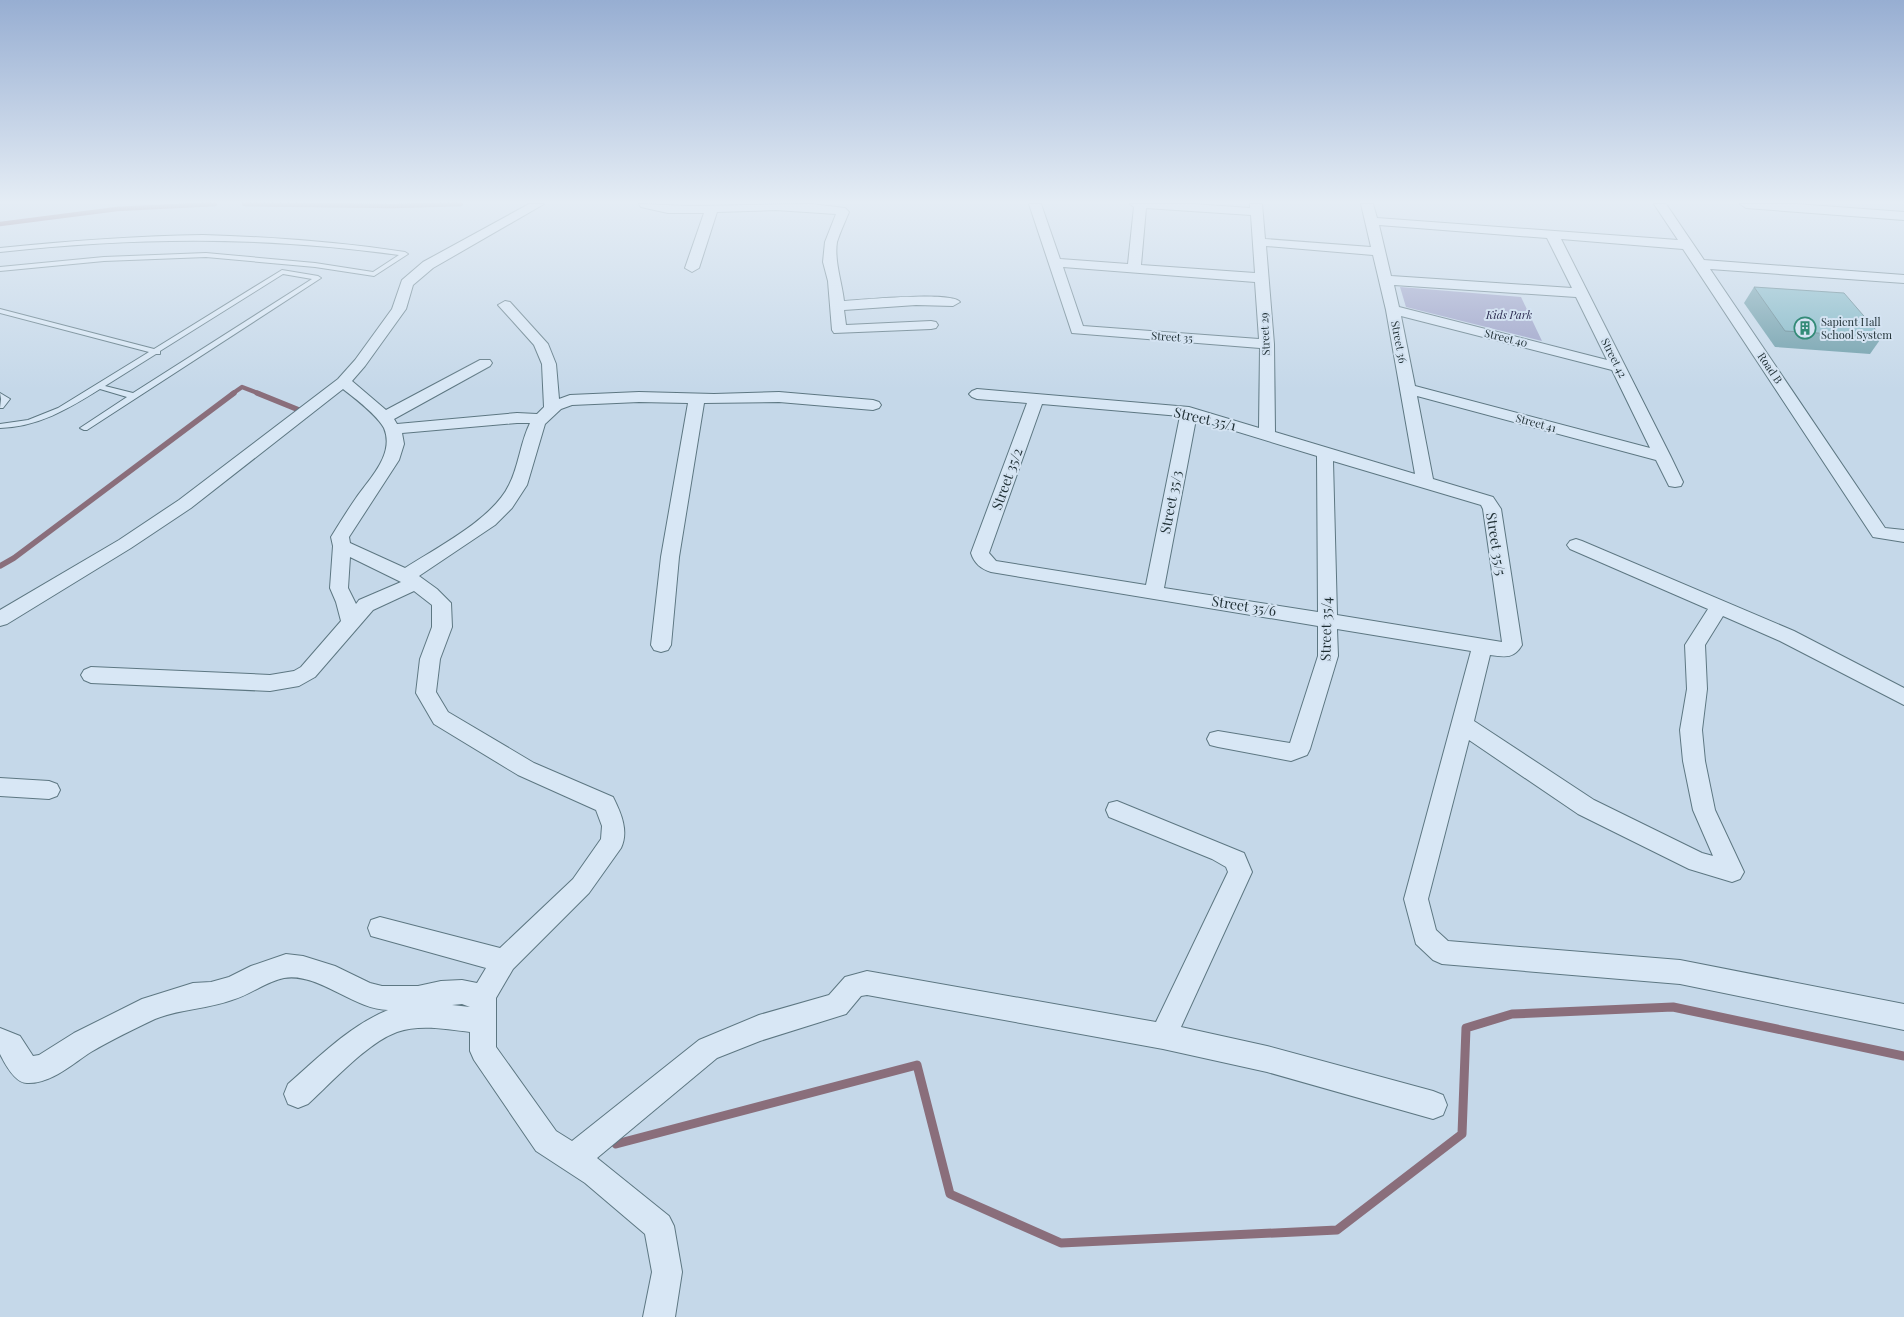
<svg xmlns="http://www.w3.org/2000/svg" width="1904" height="1317" viewBox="0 0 1904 1317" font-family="'Playfair Display',serif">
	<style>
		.green { fill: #9a9fc6 }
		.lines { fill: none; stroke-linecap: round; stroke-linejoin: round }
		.stream-far2 { stroke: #8a6e7b; stroke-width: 4.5 }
		.stream-far1 { stroke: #8a6e7b; stroke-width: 5.5 }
		.stream { stroke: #8a6e7b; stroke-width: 9 }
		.service-casing { stroke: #5d7782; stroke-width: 2 }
		.minor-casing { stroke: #5d7782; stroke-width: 2 }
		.service { fill: #d8e7f5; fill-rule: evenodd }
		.minor { fill: #d8e7f5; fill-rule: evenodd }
		.wall { fill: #6d9da9 }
		.building { fill: #7fb6c4; stroke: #597f89 }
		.labels { text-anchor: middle; stroke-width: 4; stroke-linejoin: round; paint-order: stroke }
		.far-park-label { font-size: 11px; font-style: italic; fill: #29284e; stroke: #d4e3f2 }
		.far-poi-label { font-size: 11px; fill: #1f2f34; stroke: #d4e3f2; text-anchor: start }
		.far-street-label { font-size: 11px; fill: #1f2f34; stroke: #d4e3f2 }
		.street-label { font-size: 14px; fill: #1f2f34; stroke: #d4e3f2 }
	</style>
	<rect width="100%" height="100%" fill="#c5d8e9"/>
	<path class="green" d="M 1400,287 L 1521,297 L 1542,341 L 1406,307 Z"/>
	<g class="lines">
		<path class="stream-far2" d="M 244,204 L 393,206 L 461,204
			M 0,224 L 117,209 L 215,204
			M 232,394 L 242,387 L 260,394"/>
		<path class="stream-far1" d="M 257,393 L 299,410
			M 0,566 L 14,558 L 234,393"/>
		<path class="stream" d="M 616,1144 L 917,1065 L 950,1194 L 1061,1243 L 1337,1230 L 1462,1134 L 1466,1028 L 1512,1014 L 1673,1007 L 1904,1056"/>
		<g class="service-casing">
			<path id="service" d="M 203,235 C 271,237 338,242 405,252 L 408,254 L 374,276 L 315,267 L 206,257 L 104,261 L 0,271 L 0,267 L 104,257 L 206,253 L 315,263 L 373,272 L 399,255 C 263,236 136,237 0,252 L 0,248 C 68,241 135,236 203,235 Z
				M 282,270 L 318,276 L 321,278 L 87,430 L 84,430 L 80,428 L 127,397 L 100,389 C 68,409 38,427 0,428 L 0,424 L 28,420 L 58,408 L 149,352 L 0,313 L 0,309 L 154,349 ZM 283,274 L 312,279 L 133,393 L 105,386 L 156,354 L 160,354 L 160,351 Z
				M 0,393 L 10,399 L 3,408 L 0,408 L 1,399 Z"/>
		</g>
		<g class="minor-casing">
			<path id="minor" d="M 529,204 L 544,204 L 433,268 L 413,285 L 406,309 L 365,366 L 352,381 L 386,410 L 480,360 L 490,360 L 492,363 L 490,366 L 394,419 L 397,424 L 517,413 L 537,414 L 544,407 L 542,364 L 534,345 L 498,305 L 505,301 L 510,302 L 548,344 L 556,364 L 559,399 L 570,395 L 639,392 L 714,394 L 779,392 L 873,400 L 879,402 L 881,405 L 879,408 L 873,410 L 779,402 L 704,403 L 679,557 L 671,645 L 668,650 L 661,652 L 654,650 L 651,645 L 661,557 L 688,403 L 639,402 L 572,405 L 561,409 L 545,424 L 527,485 L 512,508 L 495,525 L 419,576 L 437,589 L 451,603 L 452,627 L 440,659 L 436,692 L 448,712 L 534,763 L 613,797 C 621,813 629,831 621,848 L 589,893 L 513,969 L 496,998 L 496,1047 L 556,1131 L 572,1141 L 699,1040 L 759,1015 L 829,995 L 845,977 L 867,971 L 1156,1022 L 1228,872 L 1226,867 L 1212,859 L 1109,817 L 1106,810 L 1109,803 L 1117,801 L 1244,853 L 1252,872 L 1181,1027 L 1267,1046 L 1433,1091 L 1443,1095 L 1447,1105 L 1443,1115 L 1433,1119 L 1267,1072 L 1163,1049 L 867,995 L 861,996 L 846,1014 L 760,1041 L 717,1058 L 597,1158 L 669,1216 L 674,1226 L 682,1272 L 675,1317 L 643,1317 L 652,1272 L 645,1234 L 585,1183 L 536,1151 L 474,1060 L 470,1051 L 470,1032 C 447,1029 419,1024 397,1032 C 367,1043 332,1082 308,1104 L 298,1108 L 288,1104 L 284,1094 L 288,1084 C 319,1057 349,1026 388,1010 C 354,1010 318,972 284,978 C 265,982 250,995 232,1000 C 207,1009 180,1009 155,1019 C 134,1029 111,1040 91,1052 C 72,1064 51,1084 27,1083 C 15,1083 5,1064 0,1054 C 0,1048 0,1035 0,1028 L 20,1036 L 33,1056 L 39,1055 L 74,1033 L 142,999 L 193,983 L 211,982 L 229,977 L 251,966 L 286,954 L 303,956 L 335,966 L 370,983 L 382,986 L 418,986 L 441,981 L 462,980 L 477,983 L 486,968 L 371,936 L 368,928 L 371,920 L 380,917 L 500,948 L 573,879 L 601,839 L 602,826 L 596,810 L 518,775 L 434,724 L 416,693 L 420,659 L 432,627 L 432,605 L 414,591 L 373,610 L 315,677 L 299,686 L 270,691 L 91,683 L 84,680 L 81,675 L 84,670 L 91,667 L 270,675 L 294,671 L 301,667 L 341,621 L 336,602 L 330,588 L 333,546 L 331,537 C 339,524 347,511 356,498 C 370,478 395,454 384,428 C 377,415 356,399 343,389 L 191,508 L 131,548 L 7,624 L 0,626 L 0,610 L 119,540 L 179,500 L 338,379 L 355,360 L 392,309 L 402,280 L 423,262 ZM 517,423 L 530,423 C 520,443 519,466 509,485 C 493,519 436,548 405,568 L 350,543 L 349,537 L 399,460 L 404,444 L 402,433 ZM 350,557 L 401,582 L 359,600 L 356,604 L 348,588 ZM 462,1004 L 470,1007 L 452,1005 Z
				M 639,204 L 691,206 L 811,204 L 845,208 L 849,212 C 845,222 840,232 837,242 C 834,260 842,283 844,301 C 861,300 952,291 960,302 L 953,306 L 916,305 L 844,310 L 846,325 L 931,321 L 936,322 L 938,325 L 936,328 L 931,329 L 834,333 L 832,330 L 828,281 L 823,262 L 825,242 L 836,214 L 776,210 L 717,212 L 699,268 L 692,272 L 685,268 L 704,213 L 668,213 L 641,207 Z
				M 1029,204 L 1041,204 L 1060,259 L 1128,264 L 1134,207 L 1130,204 L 1193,204 L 1250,208 L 1250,204 L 1262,204 L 1265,239 L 1371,247 L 1361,204 L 1373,204 L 1377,218 L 1678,240 L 1654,204 L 1666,204 L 1704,260 L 1904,275 L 1904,283 L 1710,269 L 1885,528 L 1904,530 L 1904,542 L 1873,537 L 1683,249 L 1561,239 L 1671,457 L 1683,482 L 1681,486 L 1675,487 L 1669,486 L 1656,460 L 1417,396 L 1433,479 L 1493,497 L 1501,509 L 1522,645 C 1514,659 1505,657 1490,655 L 1474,721 L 1594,800 L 1702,853 L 1713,856 L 1693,810 L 1683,761 L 1680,730 L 1687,689 L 1685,645 L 1708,609 L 1570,549 L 1567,545 L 1570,541 L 1576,539 L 1582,541 L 1794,631 L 1904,688 L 1904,705 L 1780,641 L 1723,616 L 1705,645 L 1707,689 L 1702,730 L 1705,761 L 1715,810 L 1744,872 L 1740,879 L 1732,882 L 1689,869 L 1578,814 L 1469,740 L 1428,899 L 1436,930 L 1448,941 L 1680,960 L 1904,1004 L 1904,1030 L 1680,984 L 1442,964 L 1433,960 L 1416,944 L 1404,899 L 1471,651 L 1337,629 L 1338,656 L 1310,749 L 1307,755 L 1291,761 L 1218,747 L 1210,745 L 1207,739 L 1210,733 L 1218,731 L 1290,743 L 1318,656 L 1318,626 L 991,572 C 981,569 974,563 971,553 L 1027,403 L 977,399 L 972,397 L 969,394 L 972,391 L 977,389 L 1189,407 L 1259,428 L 1260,348 L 1072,333 ZM 1146,208 L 1251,215 L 1255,273 L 1141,265 ZM 1379,225 L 1547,238 L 1572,288 L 1391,276 ZM 1266,246 L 1373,255 L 1386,310 L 1415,474 L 1275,432 L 1274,344 ZM 1063,267 L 1255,282 L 1259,339 L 1083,326 ZM 1394,285 L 1576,297 L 1607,360 L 1399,307 ZM 1401,316 L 1612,370 L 1650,448 L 1415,386 ZM 1042,404 L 1180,416 L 1146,585 L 996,561 L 989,553 ZM 1196,419 L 1317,456 L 1318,612 L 1164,588 ZM 1333,461 L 1481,505 L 1483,509 L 1502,642 L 1337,615 Z
				M 1740,204 L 1796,204 L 1904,212 L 1904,220 L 1746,208 Z
				M 0,778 L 49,781 L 57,784 L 60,790 L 57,796 L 49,799 L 0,796 Z"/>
		</g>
		<use href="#service" class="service"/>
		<use href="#minor" class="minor"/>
	</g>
	<path class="wall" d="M 1754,287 L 1882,337 L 1870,354 L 1775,347 L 1744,303 Z"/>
	<path class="building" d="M 1754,287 L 1844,293 L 1882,337 L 1785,331 Z"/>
	<linearGradient id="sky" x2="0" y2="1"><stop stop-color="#97aed2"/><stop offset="0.52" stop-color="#e5edf5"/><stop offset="1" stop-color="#e5edf5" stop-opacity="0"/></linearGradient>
	<rect width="1904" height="389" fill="url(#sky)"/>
	<defs>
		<g id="building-ring" transform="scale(1.125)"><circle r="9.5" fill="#d4e3f2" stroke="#338b77" stroke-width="1.5"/><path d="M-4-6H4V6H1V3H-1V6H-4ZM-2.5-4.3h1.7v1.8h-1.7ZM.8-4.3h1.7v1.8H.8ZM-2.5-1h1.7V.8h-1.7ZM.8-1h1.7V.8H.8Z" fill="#338b77"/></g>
	</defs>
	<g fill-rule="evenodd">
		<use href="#building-ring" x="1805" y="328"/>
	</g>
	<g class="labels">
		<g class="far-park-label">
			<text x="1509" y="319">Kids Park</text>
		</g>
		<g class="far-poi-label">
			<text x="1821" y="326">Sapient Hall<tspan x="1821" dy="13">School System</tspan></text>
		</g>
		<g class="far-street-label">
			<text transform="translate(1265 334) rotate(-93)" y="4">Street 29</text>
			<text transform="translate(1172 337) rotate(4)" y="4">Street 35</text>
			<text transform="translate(1506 338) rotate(14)" y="4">Street 40</text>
			<text transform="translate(1399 342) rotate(79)" y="4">Street 36</text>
			<text transform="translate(1614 358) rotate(63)" y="4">Street 42</text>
			<text transform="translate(1770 368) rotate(56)" y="4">Road B</text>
			<text transform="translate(1536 423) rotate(15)" y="4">Street 41</text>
		</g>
		<g class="street-label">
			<text transform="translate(1205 419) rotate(13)" y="5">Street 35/1</text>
			<text transform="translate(1007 479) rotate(-70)" y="5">Street 35/2</text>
			<text transform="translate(1171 502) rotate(-79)" y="5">Street 35/3</text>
			<text transform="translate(1496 544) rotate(81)" y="5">Street 35/5</text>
			<text transform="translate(1244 606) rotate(9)" y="5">Street 35/6</text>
			<text transform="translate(1326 629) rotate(-89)" y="5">Street 35/4</text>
		</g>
	</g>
</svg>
